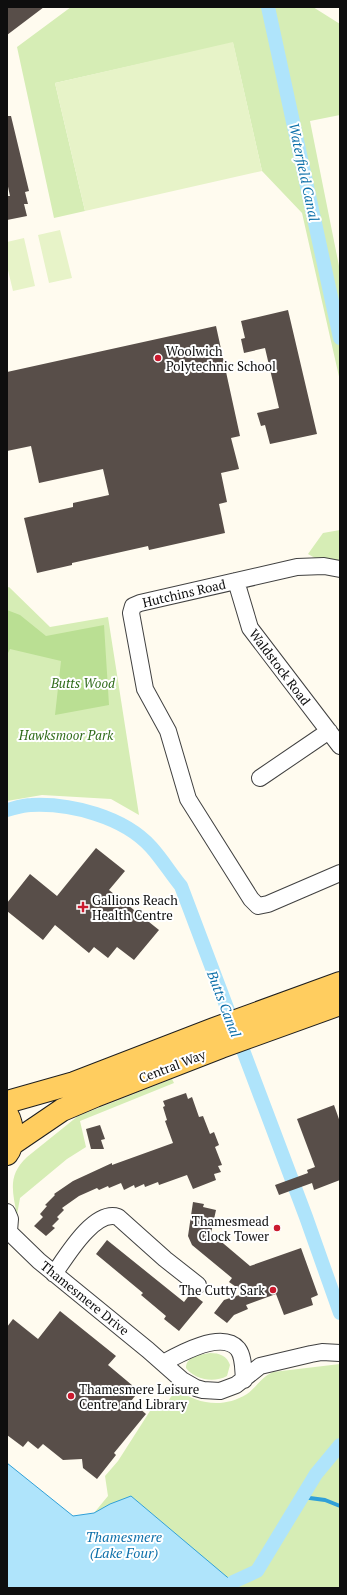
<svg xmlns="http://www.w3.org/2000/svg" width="347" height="1595" viewBox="0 0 347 1595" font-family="'PT Serif',serif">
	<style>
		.green { fill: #d6edb5 }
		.forest { fill: #badf93 }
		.pitch { fill: #e7f3c8 }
		.water { fill: #afe4fb; stroke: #30a0d8 }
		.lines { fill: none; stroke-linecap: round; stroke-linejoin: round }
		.stream { stroke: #30a0d8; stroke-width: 4 }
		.canal { stroke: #afe4fb; stroke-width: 14 }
		.building { fill: #584e49 }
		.minor-casing { stroke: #414141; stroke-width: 18 }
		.primary-casing { stroke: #1f1f1f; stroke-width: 24 }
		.minor { stroke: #fff; stroke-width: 16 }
		.primary { stroke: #ffcd5f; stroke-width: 22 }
		.poi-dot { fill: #ca1a2e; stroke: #fff; stroke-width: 1.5 }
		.labels { text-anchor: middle; stroke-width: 4; stroke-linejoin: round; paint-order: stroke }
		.poi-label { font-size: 13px; fill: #0e0e0e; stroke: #fff; text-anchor: start }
		.street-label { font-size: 13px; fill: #0e0e0e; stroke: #fff }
		.park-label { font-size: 13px; font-style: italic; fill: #2f6b19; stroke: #fff }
		.water-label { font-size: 14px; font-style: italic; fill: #0d70aa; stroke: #fff }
	</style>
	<rect width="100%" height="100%" fill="#fffbef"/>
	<path class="green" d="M 71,7 L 313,7 L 340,24 L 340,115 L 310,121 L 340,271 L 340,381 L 302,213 L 262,171 L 233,43 L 55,83 L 85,211 L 54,218 L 17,47 Z
		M 340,530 L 340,562 L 315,558 L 308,554 L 323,533 Z
		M 9,587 L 50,627 L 108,617 L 139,815 L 111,799 L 42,795 L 7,801 L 7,588 Z
		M 172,1079 L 174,1083 L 80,1121 L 86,1147 L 67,1159 L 20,1198 L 17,1215 C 12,1190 8,1175 27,1157 L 78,1116 Z
		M 210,1353 C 220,1353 227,1356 230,1365 L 227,1376 C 214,1383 195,1380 186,1368 C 186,1356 200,1355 210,1353 Z
		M 340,1364 L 340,1588 L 230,1588 L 232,1582 L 131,1496 L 94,1513 L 108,1496 L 105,1476 L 118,1461 L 157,1400 L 165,1406 L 176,1389 C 198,1404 222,1409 247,1394 C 258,1386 260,1378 273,1372 Z"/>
	<path class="forest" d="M 7,610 L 20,615 L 46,636 L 104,625 L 109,705 L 55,715 L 61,661 L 10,649 L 7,655 Z"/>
	<path class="pitch" d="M 233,42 L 262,171 L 85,211 L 55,83 Z
		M 60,230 L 72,278 L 49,283 L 38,235 Z
		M 24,238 L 35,286 L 13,291 L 7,266 L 7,242 Z"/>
	<path class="water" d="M 7,1463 L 73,1516 L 94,1513 L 110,1504 L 131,1496 L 233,1582 L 230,1588 L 7,1588 Z"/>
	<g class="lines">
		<path class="stream" d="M 302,1497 L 325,1500 L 340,1506"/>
		<path class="canal" d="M 268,7 L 340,338
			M 7,810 C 15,808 23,805 31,805 C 71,803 124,817 151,847 C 162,859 171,874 181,886 L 306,1217 L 340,1313
			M 233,1582 L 257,1571 L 316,1474 L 340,1445"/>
	</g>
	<path class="building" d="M 7,7 L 44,7 L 7,35 Z
		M 7,116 L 11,116 L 29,191 L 25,192 L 28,204 L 24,204 L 27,216 L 7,220 L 7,196 L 10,196 L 7,182 Z
		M 288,310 L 317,434 L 270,444 L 265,425 L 261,426 L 257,413 L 279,408 L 265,348 L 244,353 L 241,339 L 245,338 L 241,321 Z
		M 216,326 L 240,436 L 231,438 L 239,469 L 221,473 L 227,502 L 219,504 L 225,533 L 149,550 L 148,546 L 72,563 L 72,565 L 37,573 L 24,518 L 73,507 L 73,503 L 109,495 L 103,469 L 39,483 L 31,446 L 7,451 L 7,372 Z
		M 96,848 L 125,871 L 109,890 L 159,930 L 134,960 L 117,947 L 108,958 L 94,947 L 89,953 L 55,925 L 43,940 L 7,911 L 7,903 L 30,874 L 57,896 Z
		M 186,1093 L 188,1099 L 192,1097 L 199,1117 L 203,1116 L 210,1134 L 214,1132 L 219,1145 L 215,1147 L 222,1165 L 218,1166 L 221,1172 L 214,1174 L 216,1180 L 193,1189 L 187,1175 L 159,1185 L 158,1182 L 145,1187 L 144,1184 L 135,1188 L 134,1185 L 124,1190 L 121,1183 L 109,1188 L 108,1186 L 99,1190 L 97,1188 L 79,1196 L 62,1208 L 64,1210 L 57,1217 L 59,1219 L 52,1226 L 55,1228 L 46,1236 L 34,1226 L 43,1217 L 40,1214 L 47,1206 L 45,1205 L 55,1195 L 54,1194 L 73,1181 L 112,1163 L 112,1165 L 173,1143 L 165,1121 L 167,1120 L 163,1107 L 165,1106 L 163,1101 Z
		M 334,1105 L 340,1122 L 340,1180 L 314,1190 L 312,1183 L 279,1195 L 275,1185 L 308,1173 L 307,1170 L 315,1167 L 297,1119 Z
		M 100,1125 L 105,1139 L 101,1140 L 104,1149 L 91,1149 L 86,1129 Z
		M 193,1202 L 204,1204 L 203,1207 L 216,1210 L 211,1233 L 250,1266 L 301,1248 L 318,1295 L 311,1298 L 313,1305 L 284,1315 L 276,1294 L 246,1305 L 248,1309 L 234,1315 L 227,1323 L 214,1313 L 224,1300 L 245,1293 L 229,1282 L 232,1278 L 192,1245 L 188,1236 Z
		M 107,1240 L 184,1302 L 191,1293 L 203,1302 L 179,1331 L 164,1319 L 166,1316 L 141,1295 L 143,1293 L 96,1254 Z
		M 60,1311 L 116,1356 L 108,1365 L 139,1391 L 131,1401 L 146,1414 L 114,1453 L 116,1455 L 97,1479 L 83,1468 L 82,1459 L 63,1460 L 43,1444 L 38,1449 L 28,1441 L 23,1447 L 7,1435 L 7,1327 L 13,1319 L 38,1339 Z"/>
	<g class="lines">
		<g class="minor-casing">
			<path id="minor" d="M 340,569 L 324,566 L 297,567 L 140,603 L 133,606 L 131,613 L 145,689 L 168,731 L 188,799 L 251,899 L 258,906 L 268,904 L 340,873
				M 236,581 L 250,628 L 340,746
				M 260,778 L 329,731
				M 7,1212 L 10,1219 L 9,1231
				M 7,1230 L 39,1261 L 148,1350 L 182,1380 L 196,1388 L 203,1390 L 220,1391 L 236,1385 L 260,1366 L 311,1354 L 322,1352 L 340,1353
				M 54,1274 C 66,1257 94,1209 118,1217 L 165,1259 L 198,1285
				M 163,1363 C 179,1354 222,1330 238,1349 C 244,1357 243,1370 244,1380"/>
		</g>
		<g class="primary-casing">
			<path id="primary" d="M 7,1102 L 74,1083 L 214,1029 L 340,983
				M 7,1114 C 13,1125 15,1144 7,1154
				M 12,1144 L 62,1110 L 95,1096 L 221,1047 L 340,1004"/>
		</g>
		<use href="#minor" class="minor"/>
		<use href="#primary" class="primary"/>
	</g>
	<g class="poi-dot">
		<circle cx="158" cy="358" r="4"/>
		<path d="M81 901h4v4h4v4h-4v4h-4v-4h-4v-4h4z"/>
		<circle cx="277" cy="1228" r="4"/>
		<circle cx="273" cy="1290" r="4"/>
		<circle cx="71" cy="1396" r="4"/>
	</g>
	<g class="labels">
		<g class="poi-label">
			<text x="166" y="356">Woolwich<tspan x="166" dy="15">Polytechnic School</tspan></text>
			<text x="92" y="905">Gallions Reach<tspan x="92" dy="15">Health Centre</tspan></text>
			<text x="269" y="1226" text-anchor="end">Thamesmead<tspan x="269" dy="15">Clock Tower</tspan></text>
			<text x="265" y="1295" text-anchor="end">The Cutty Sark</text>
			<text x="79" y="1394">Thamesmere Leisure<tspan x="79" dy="15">Centre and Library</tspan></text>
		</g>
		<g class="street-label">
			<text transform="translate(184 593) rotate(-13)" y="5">Hutchins Road</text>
			<text transform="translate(280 667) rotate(53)" y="5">Waldstock Road</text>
			<text transform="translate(172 1066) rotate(-21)" y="5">Central Way</text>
			<text transform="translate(85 1298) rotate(39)" y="5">Thamesmere Drive</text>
		</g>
		<g class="park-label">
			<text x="83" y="688">Butts Wood</text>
			<text x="66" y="740">Hawksmoor Park</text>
		</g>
		<g class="water-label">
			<text transform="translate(304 172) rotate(78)" y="5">Waterfield Canal</text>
			<text transform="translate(224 1004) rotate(69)" y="5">Butts Canal</text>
			<text x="124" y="1542">Thamesmere<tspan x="124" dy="16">(Lake Four)</tspan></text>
		</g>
	</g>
	<rect width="347" height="1595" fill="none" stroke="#0e0e0e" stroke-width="16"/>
</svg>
